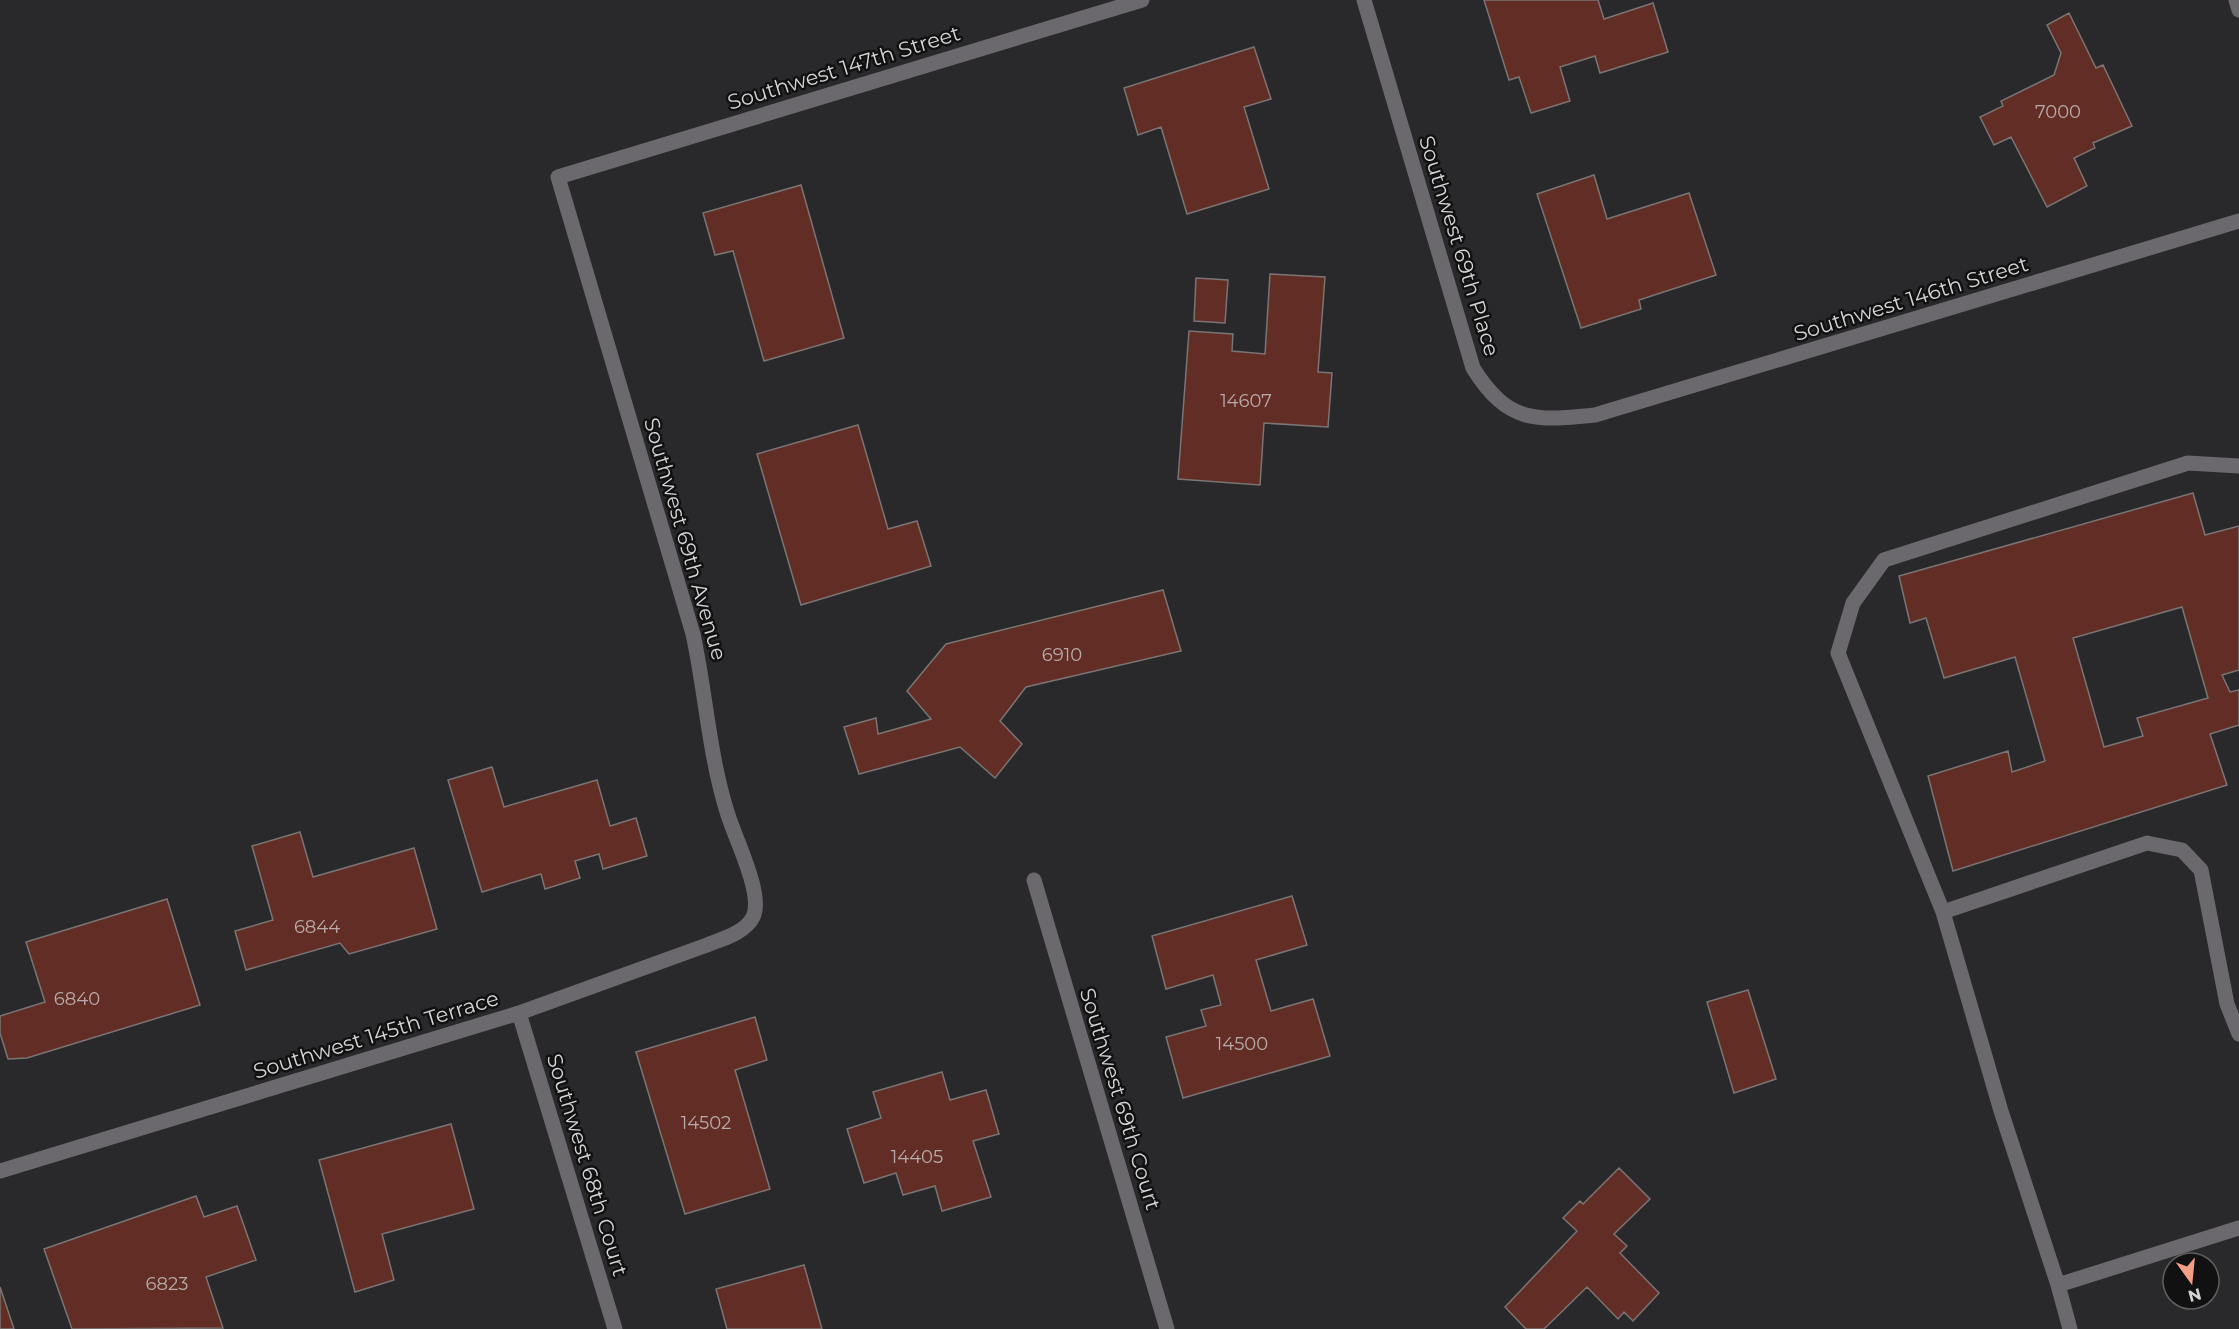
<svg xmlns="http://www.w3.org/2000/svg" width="2239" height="1329" viewBox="0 0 2239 1329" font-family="Montserrat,sans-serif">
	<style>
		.building { fill: #622d24; stroke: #7a7574; stroke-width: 1.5; fill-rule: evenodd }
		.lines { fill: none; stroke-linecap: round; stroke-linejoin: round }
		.service { stroke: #6b696d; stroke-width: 15 }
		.minor { stroke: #6b696d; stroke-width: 15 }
		.labels { text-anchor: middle; stroke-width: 5; stroke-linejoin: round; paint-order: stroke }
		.number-label { font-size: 18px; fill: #b8aaaa }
		.street-label { font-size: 21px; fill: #d5d4d6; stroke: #121112 }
	</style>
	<rect width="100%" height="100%" fill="#29282b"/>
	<path class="building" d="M 1484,0 L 1598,0 L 1604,19 L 1653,3 L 1668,52 L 1600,73 L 1595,56 L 1560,67 L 1570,101 L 1531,113 L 1519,77 L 1509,80 Z
		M 2069,13 L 2096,68 L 2103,65 L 2132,126 L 2093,143 L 2095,148 L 2074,158 L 2087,186 L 2047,207 L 2011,137 L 1994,145 L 1980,117 L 2003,106 L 2001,101 L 2054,75 L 2061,53 L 2047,25 Z
		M 1254,47 L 1271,99 L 1244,107 L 1269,189 L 1187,214 L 1161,127 L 1138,135 L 1124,88 Z
		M 1594,175 L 1607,219 L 1689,193 L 1716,275 L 1639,300 L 1641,309 L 1581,328 L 1537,194 Z
		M 801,185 L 844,338 L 764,361 L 733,251 L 715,255 L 703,213 Z
		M 1270,274 L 1325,277 L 1318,372 L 1332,373 L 1328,427 L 1264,423 L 1260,485 L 1178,479 L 1189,331 L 1233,334 L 1232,351 L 1265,354 Z
		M 1196,278 L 1228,280 L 1225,323 L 1194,321 Z
		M 858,425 L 888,529 L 917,521 L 931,566 L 801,605 L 757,454 Z
		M 2193,493 L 2205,535 L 2239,526 L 2239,670 L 2222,675 L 2230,692 L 2239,690 L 2239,725 L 2210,734 L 2227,785 L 1953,871 L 1928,776 L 2008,751 L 2012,772 L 2045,761 L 2015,657 L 1944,678 L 1926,618 L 1910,623 L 1899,576 ZM 2182,607 L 2208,698 L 2137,718 L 2143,736 L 2104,747 L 2073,638 Z
		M 1163,590 L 1181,651 L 1026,687 L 1000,721 L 1022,744 L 995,778 L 960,747 L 859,774 L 844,727 L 876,718 L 878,734 L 931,719 L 907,691 L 946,644 Z
		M 492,767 L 504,807 L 597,780 L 610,826 L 636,818 L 647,856 L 603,869 L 599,854 L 575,861 L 580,878 L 545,889 L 541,874 L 482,892 L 448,780 Z
		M 300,832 L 313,877 L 414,848 L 437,929 L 349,954 L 340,943 L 246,970 L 235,931 L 273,920 L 252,846 Z
		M 1292,896 L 1307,945 L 1256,960 L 1271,1011 L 1313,999 L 1330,1056 L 1183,1098 L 1166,1037 L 1206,1026 L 1201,1010 L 1221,1005 L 1213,975 L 1166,989 L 1152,936 Z
		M 167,899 L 200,1005 L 27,1058 L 8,1059 L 0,1033 L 0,1016 L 45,1002 L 26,942 Z
		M 1748,990 L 1776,1079 L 1734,1093 L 1707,1002 Z
		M 755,1017 L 767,1060 L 735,1070 L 770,1189 L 685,1214 L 636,1052 Z
		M 942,1072 L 950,1100 L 986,1090 L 999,1134 L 973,1141 L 991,1197 L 942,1211 L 935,1186 L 903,1195 L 896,1173 L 864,1183 L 847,1129 L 881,1118 L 873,1092 Z
		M 451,1124 L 474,1209 L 382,1234 L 394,1280 L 355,1292 L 319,1160 Z
		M 1619,1168 L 1650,1199 L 1614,1234 L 1627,1246 L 1620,1253 L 1659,1293 L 1633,1321 L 1624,1312 L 1618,1319 L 1587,1287 L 1544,1329 L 1526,1329 L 1505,1307 L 1577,1231 L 1563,1218 L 1580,1201 L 1583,1204 Z
		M 196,1196 L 204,1217 L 237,1206 L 256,1260 L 206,1277 L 223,1328 L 72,1329 L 44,1249 Z
		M 804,1265 L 822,1329 L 727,1329 L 716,1289 Z
		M 0,1287 L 14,1329 L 0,1329 Z"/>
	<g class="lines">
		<path class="service" d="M 1943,912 L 1838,653 L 1853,603 L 1884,560 L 2188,463 L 2239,466
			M 2058,1285 L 2239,1228
			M 2070,1329 L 2058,1285 L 2001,1111 L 1943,912 L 2147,843 L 2182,850 L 2201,870 L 2227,1004 L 2239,1034"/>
		<path class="minor" d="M 1364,0 L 1473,368 C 1508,424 1536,421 1595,415 L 2239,221
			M 2236,0 L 2239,10
			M 1034,880 L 1167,1329
			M 519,1013 L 615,1329
			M 0,1171 L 519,1013 L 707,945 C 722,939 745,933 753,917 C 764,895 735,838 728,815 C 709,756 706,694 693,634 L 558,177 L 1142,0"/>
	</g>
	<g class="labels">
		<g class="number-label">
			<text x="2058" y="118">7000</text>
			<text x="1246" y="407">14607</text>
			<text x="1062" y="661">6910</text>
			<text x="317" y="933">6844</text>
			<text x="77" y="1005">6840</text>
			<text x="1242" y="1050">14500</text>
			<text x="706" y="1129">14502</text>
			<text x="917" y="1163">14405</text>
			<text x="167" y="1290">6823</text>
		</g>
		<g class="street-label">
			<text transform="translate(844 68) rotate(-17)" y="7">Southwest 147th Street</text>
			<text transform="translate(1459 246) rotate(73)" y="7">Southwest 69th Place</text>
			<text transform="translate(1911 299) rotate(-17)" y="7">Southwest 146th Street</text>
			<text transform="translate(685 539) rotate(74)" y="7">Southwest 69th Avenue</text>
			<text transform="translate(376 1035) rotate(-17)" y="7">Southwest 145th Terrace</text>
			<text transform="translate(1120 1099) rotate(73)" y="7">Southwest 69th Court</text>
			<text transform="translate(587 1165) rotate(73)" y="7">Southwest 68th Court</text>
		</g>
	</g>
	<g transform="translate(2191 1281) rotate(165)"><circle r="28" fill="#121112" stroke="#605f60" stroke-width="1.5"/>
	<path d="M0-4.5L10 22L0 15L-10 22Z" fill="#f39f84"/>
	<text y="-9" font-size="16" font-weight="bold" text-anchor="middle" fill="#d5d4d6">N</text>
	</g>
</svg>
